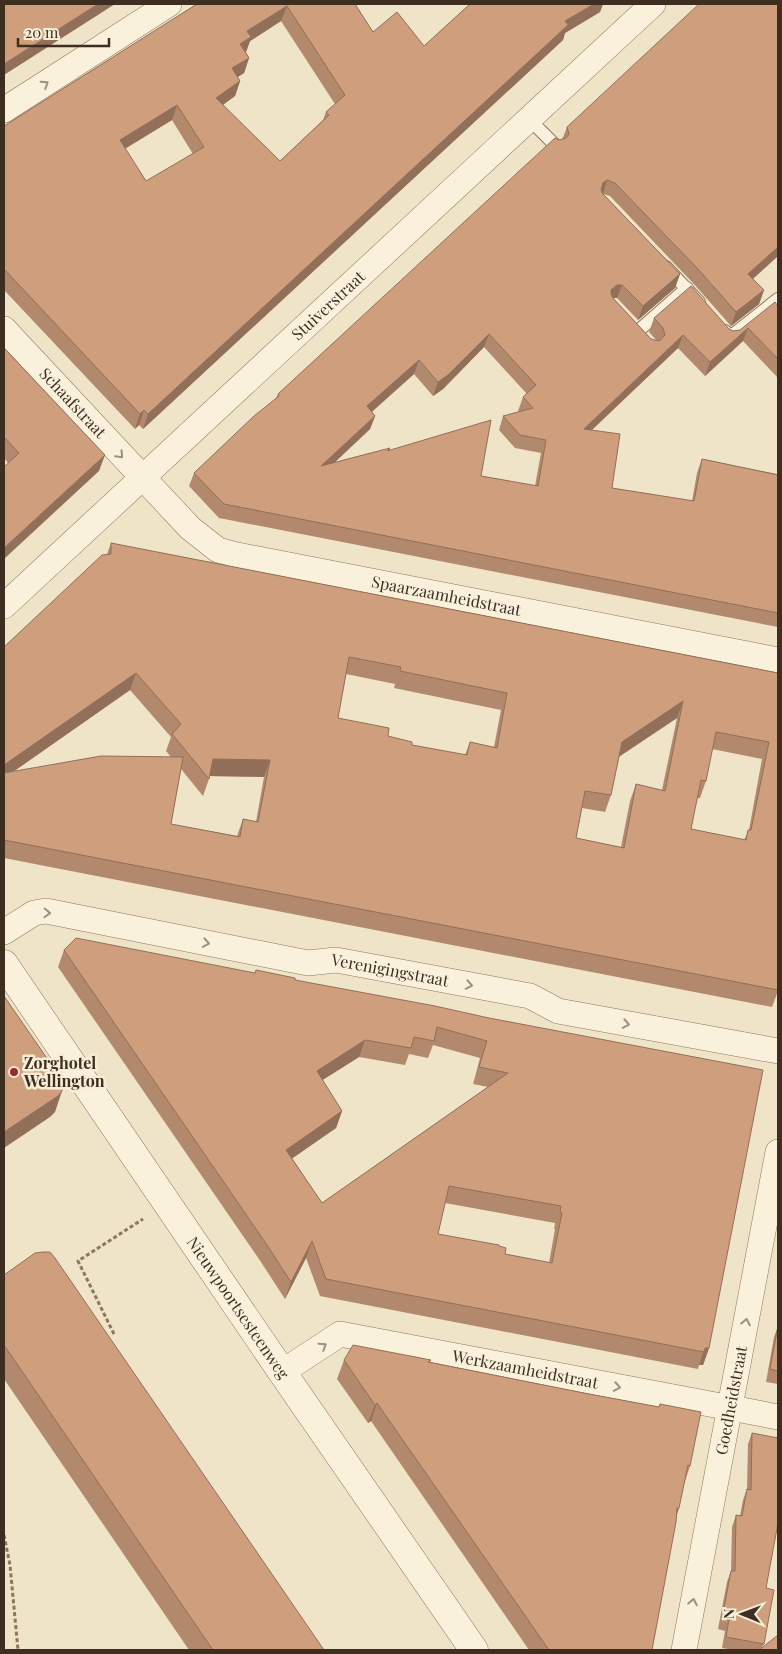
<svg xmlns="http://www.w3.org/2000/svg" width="782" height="1654" viewBox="0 0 782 1654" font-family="'Playfair Display',serif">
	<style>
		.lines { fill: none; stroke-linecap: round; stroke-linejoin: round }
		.service-casing { stroke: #8d765c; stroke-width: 14 }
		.minor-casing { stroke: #8d765c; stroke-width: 26 }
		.tertiary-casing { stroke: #8d765c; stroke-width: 29 }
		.path { stroke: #8d765c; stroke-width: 3; stroke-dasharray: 4 2.5; stroke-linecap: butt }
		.service { stroke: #faf1dc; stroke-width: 12 }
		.minor { stroke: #faf1dc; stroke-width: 25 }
		.tertiary { stroke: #faf1dc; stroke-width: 28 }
		.wall { fill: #b2896c; fill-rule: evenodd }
		.shaded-wall { fill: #916f58 }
		.building { fill: #cf9f7d; stroke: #916f58; fill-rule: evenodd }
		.oneway { stroke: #9c907e }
		.poi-dot { fill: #9e2a2b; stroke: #f7eed8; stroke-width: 2 }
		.labels { text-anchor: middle; stroke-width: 5; stroke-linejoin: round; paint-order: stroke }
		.street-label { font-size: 16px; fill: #3d2e20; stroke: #f7eed8 }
		.poi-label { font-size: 16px; font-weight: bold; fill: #3d2e20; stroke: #f7eed8; text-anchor: start }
	</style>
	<rect width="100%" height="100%" fill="#f0e4c8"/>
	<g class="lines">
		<g class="service-casing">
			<path id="service" d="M 529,119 L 556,146
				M 666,267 L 699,302
				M 638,331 L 687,288
				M 725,331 L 730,337 L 778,299"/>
		</g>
		<g class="minor-casing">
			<g id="minor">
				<path d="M 4,110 L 169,4"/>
				<path id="s1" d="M 4,329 L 190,528 L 218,550 L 237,555 L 778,660"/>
				<path id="s2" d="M 4,606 L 653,4"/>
				<path id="s3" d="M 4,932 L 34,913 L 46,911 L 308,963 L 336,960 L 530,996 L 558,1011 L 778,1051"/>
				<path id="s4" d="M 282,1372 L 340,1334 L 778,1417"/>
				<path id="s5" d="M 684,1650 L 778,1152"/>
			</g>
		</g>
		<g class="tertiary-casing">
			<g id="tertiary">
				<path id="s6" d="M 4,964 L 282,1372 L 474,1650"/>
			</g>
		</g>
		<path class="path" d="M 114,1334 L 78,1261 L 143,1219
			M 4,1535 L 10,1565 L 18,1650"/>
		<use href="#service" class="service"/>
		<use href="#minor" class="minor"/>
		<use href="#tertiary" class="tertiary"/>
	</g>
	<path class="wall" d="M 197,4 L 355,4 L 373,32 L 424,46 L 470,4 L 603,4 L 600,12 L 565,33 L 563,40 L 143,429 L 139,425 L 135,429 L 4,290 L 4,126 ZM 281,21 L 335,104 L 326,112 L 323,120 L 280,161 L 223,105 L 235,96 L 240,81 L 237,77 L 244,73 L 249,58 L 246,52 L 250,41 ZM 172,120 L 193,154 L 146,181 L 125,149 Z
		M 778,4 L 778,256 L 753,279 L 764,290 L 759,304 L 731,326 L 693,283 L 610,196 L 603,194 L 680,274 L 675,288 L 638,320 L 617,298 L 613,298 L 651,339 L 657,341 L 649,332 L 654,318 L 729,329 L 733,331 L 740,330 L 778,306 L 778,378 L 743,341 L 705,376 L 678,348 L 592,430 L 612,488 L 692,501 L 697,473 L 702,459 L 777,474 L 778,469 L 778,627 L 219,518 L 189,486 L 194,473 L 276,398 L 278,394 L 559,140 L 562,140 L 567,127 ZM 484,347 L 527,394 L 523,397 L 518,411 L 519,412 L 503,416 L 499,430 L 515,448 L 541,453 L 535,486 L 481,476 L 390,450 L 390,448 L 334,463 L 370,429 L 375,416 L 372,412 L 414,374 L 433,396 L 443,389 Z
		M 4,348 L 99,471 L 8,463 L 4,458 Z
		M 111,543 L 778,673 L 778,991 L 772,1007 L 4,858 L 4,647 L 107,554 ZM 346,674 L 395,684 L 394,688 L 501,710 L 494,747 L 470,742 L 465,755 L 412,745 L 338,718 ZM 130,690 L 171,737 L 166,751 L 171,757 L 13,772 ZM 677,718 L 662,790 L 636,784 L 630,801 L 621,847 L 576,838 L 582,808 L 605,812 L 611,795 L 619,757 ZM 712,749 L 762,759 L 749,830 L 744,840 L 691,829 L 697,798 L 700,798 L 706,781 ZM 181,769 L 203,796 L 210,776 L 264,777 L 256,822 L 243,819 L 237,836 L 171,824 Z
		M 64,950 L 255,973 L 256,970 L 295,980 L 489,1018 L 709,1348 L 703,1365 L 699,1365 L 698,1369 L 320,1296 L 306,1258 L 285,1299 L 259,1259 L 58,967 ZM 433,1045 L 480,1058 L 473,1084 L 488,1087 L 322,1203 L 292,1158 L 336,1128 L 342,1111 L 322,1080 L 359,1057 L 405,1065 L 409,1054 L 428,1058 ZM 445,1203 L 555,1223 L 554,1229 L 555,1229 L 549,1263 L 505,1254 L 499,1246 L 438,1234 Z
		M 4,1275 L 324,1650 L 189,1650 L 4,1379 Z
		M 778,1326 L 778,1384 L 766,1382 L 774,1337 Z
		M 344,1360 L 431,1360 L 430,1362 L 589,1394 L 659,1407 L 660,1404 L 690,1466 L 684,1484 L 679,1508 L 676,1516 L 652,1650 L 529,1650 L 371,1421 L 368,1423 L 337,1379 Z
		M 752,1433 L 766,1588 L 764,1644 L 762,1647 L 778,1650 L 734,1650 L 722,1648 L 725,1631 L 718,1629 L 727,1582 L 731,1571 L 732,1527 L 736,1515 L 740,1516 L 743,1500 L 747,1489 L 748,1444 Z"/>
	<path class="shaded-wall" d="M 98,4 L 115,4 L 4,75 L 4,64 Z
		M 594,4 L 603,4 L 600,12 L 565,33 L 563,40 L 143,429 L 148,414 L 565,21 Z
		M 287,6 L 281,21 L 250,41 L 246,52 L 240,44 L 247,31 Z
		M 249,58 L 244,73 L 227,84 L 232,68 Z
		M 240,81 L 235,96 L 211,113 L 216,98 Z
		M 177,105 L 172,120 L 114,155 L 120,140 Z
		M 607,180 L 603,194 L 598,197 L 603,183 Z
		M 778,247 L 778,256 L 743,287 L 748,274 Z
		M 680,274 L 675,288 L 638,320 L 643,306 Z
		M 617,285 L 622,285 L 617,298 L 612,298 L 606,303 L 611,290 Z
		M 764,290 L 759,304 L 731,326 L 736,312 Z
		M 748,328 L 743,341 L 705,376 L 710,362 Z
		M 489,334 L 484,347 L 443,389 L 433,396 L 438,382 Z
		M 683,335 L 678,348 L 579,442 L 584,429 Z
		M 419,360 L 414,374 L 362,420 L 367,406 Z
		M 144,410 L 139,425 L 135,429 L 140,414 Z
		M 375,416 L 370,429 L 316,480 L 321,466 Z
		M 105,455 L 99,471 L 4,559 L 4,548 Z
		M 136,673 L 130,690 L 4,778 L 4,765 Z
		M 683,701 L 677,718 L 615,759 L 622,742 Z
		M 213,759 L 270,760 L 264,777 L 207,776 Z
		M 365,1040 L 359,1057 L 310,1088 L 317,1071 Z
		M 62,1091 L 55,1112 L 50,1117 L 4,1148 L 4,1132 Z
		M 342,1111 L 336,1128 L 280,1167 L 286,1150 Z
		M 312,1241 L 306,1258 L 285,1299 L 291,1282 Z
		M 705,1348 L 709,1348 L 703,1365 L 699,1365 Z
		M 377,1403 L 371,1421 L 368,1423 L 375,1405 Z
		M 677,1508 L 679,1508 L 673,1526 Z"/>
	<path class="building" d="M 4,4 L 98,4 L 4,64 Z
		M 197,4 L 355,4 L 373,32 L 397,12 L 424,46 L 470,4 L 594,4 L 565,21 L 568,25 L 148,414 L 144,410 L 140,414 L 4,269 L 4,126 ZM 287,6 L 345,95 L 326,112 L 329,115 L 280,161 L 216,98 L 240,81 L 232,68 L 249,58 L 240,44 L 251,37 L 247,31 ZM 177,105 L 204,147 L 146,181 L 120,140 Z
		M 699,4 L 778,4 L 778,247 L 748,274 L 764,290 L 736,312 L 698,269 L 615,183 L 607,180 L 603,183 L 601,190 L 603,194 L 680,274 L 643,306 L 622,285 L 617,285 L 611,290 L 611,294 L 613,298 L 651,339 L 659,341 L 665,335 L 663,328 L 654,318 L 691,286 L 729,329 L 733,331 L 740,330 L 775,302 L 778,306 L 778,359 L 748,328 L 710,362 L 683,335 L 584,429 L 620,434 L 612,488 L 694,501 L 702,459 L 778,475 L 778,613 L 224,504 L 194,473 L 254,416 L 279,396 L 278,394 L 555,138 L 559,140 L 566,138 L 569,134 L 567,127 ZM 489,334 L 536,385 L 523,397 L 533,408 L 503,416 L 520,435 L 546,440 L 538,486 L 481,476 L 491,420 L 387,451 L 390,448 L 321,466 L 375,416 L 367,406 L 419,360 L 438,382 L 448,375 Z
		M 4,348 L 105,455 L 4,548 L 4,467 L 19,453 L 4,437 Z
		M 111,543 L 778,673 L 778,990 L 4,840 L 4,773 L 101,756 L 183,757 L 171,824 L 240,837 L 243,819 L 258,822 L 270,760 L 213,759 L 209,779 L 172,734 L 181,724 L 136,673 L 4,765 L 4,647 L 102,555 L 111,554 ZM 349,657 L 401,667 L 400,671 L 507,693 L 497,748 L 470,742 L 467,755 L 412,745 L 412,742 L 388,736 L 389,728 L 338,718 ZM 683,701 L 665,791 L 636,784 L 624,848 L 576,838 L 585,791 L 611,795 L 622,742 ZM 716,732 L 769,742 L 751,830 L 748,830 L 746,840 L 691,829 L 701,780 L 706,781 Z
		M 76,938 L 255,973 L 256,970 L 295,978 L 295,980 L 435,1006 L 489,1018 L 763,1070 L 709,1348 L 705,1348 L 704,1352 L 326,1279 L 312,1241 L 291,1282 L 265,1242 L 64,950 ZM 437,1027 L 487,1041 L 479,1067 L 508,1073 L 322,1203 L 286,1150 L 342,1111 L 317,1071 L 365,1040 L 411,1048 L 414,1037 L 434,1041 ZM 449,1186 L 561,1206 L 560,1212 L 562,1213 L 552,1263 L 505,1254 L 506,1248 L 499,1246 L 499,1245 L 438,1234 Z
		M 4,996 L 62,1080 L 63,1085 L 62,1091 L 58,1096 L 4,1132 Z
		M 43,1252 L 50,1252 L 55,1258 L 324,1650 L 213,1650 L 4,1345 L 4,1275 L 35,1253 Z
		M 778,1326 L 778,1371 L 770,1369 Z
		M 353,1345 L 431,1360 L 428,1362 L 589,1394 L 659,1407 L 660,1404 L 701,1412 L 690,1466 L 688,1465 L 679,1508 L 677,1508 L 676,1522 L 652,1650 L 549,1650 L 377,1403 L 375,1405 L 344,1360 Z
		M 752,1433 L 778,1438 L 778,1523 L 766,1588 L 774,1590 L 764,1644 L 726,1637 L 729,1619 L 722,1618 L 731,1571 L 735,1571 L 736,1515 L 742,1516 L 747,1489 L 751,1490 Z
		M 778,1635 L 778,1650 L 759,1650 Z"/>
	<defs><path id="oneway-chevron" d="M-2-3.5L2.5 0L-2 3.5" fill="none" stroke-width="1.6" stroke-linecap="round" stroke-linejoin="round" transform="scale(1.25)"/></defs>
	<g class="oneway">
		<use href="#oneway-chevron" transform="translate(45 84) rotate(-33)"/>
		<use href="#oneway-chevron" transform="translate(120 455) rotate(47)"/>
		<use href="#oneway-chevron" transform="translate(47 913) rotate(2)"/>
		<use href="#oneway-chevron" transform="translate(206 943) rotate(11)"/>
		<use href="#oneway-chevron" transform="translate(469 985) rotate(11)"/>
		<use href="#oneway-chevron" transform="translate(626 1024) rotate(11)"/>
		<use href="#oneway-chevron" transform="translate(746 1322) rotate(-79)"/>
		<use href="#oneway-chevron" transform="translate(323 1346) rotate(-33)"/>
		<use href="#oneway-chevron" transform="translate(617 1387) rotate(11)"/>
		<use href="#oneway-chevron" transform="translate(693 1602) rotate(-79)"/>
	</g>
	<circle class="poi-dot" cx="14" cy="1072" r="5"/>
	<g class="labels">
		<g class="street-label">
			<text dy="6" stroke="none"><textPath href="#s2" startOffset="442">Stuiverstraat</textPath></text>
			<text dy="6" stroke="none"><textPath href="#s1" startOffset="101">Schaafstraat</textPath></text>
			<text dy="6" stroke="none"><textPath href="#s1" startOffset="541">Spaarzaamheidstraat</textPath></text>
			<text dy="6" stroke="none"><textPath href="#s3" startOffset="398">Verenigingstraat</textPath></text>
			<text dy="6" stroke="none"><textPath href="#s6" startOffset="416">Nieuwpoortsesteenweg</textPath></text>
			<text dy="6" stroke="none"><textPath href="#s4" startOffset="258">Werkzaamheidstraat</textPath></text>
			<text dy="6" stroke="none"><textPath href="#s5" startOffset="254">Goedheidstraat</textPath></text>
		</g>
		<g class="poi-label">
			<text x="24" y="1069">Zorghotel<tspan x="24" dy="18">Wellington</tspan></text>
		</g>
	</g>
	<rect width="782" height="1654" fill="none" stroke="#3d2e20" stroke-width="10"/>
	<g transform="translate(742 1614) rotate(271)" stroke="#f7eed8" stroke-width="4" paint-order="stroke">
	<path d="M0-4L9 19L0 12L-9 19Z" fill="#3d2e20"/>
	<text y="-8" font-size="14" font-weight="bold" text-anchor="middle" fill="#3d2e20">N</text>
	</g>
	<path d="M18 38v8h91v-8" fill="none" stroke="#3d2e20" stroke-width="2.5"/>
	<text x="25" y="38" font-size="15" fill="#3d2e20" stroke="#f7eed8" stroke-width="4" paint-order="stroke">20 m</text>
</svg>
